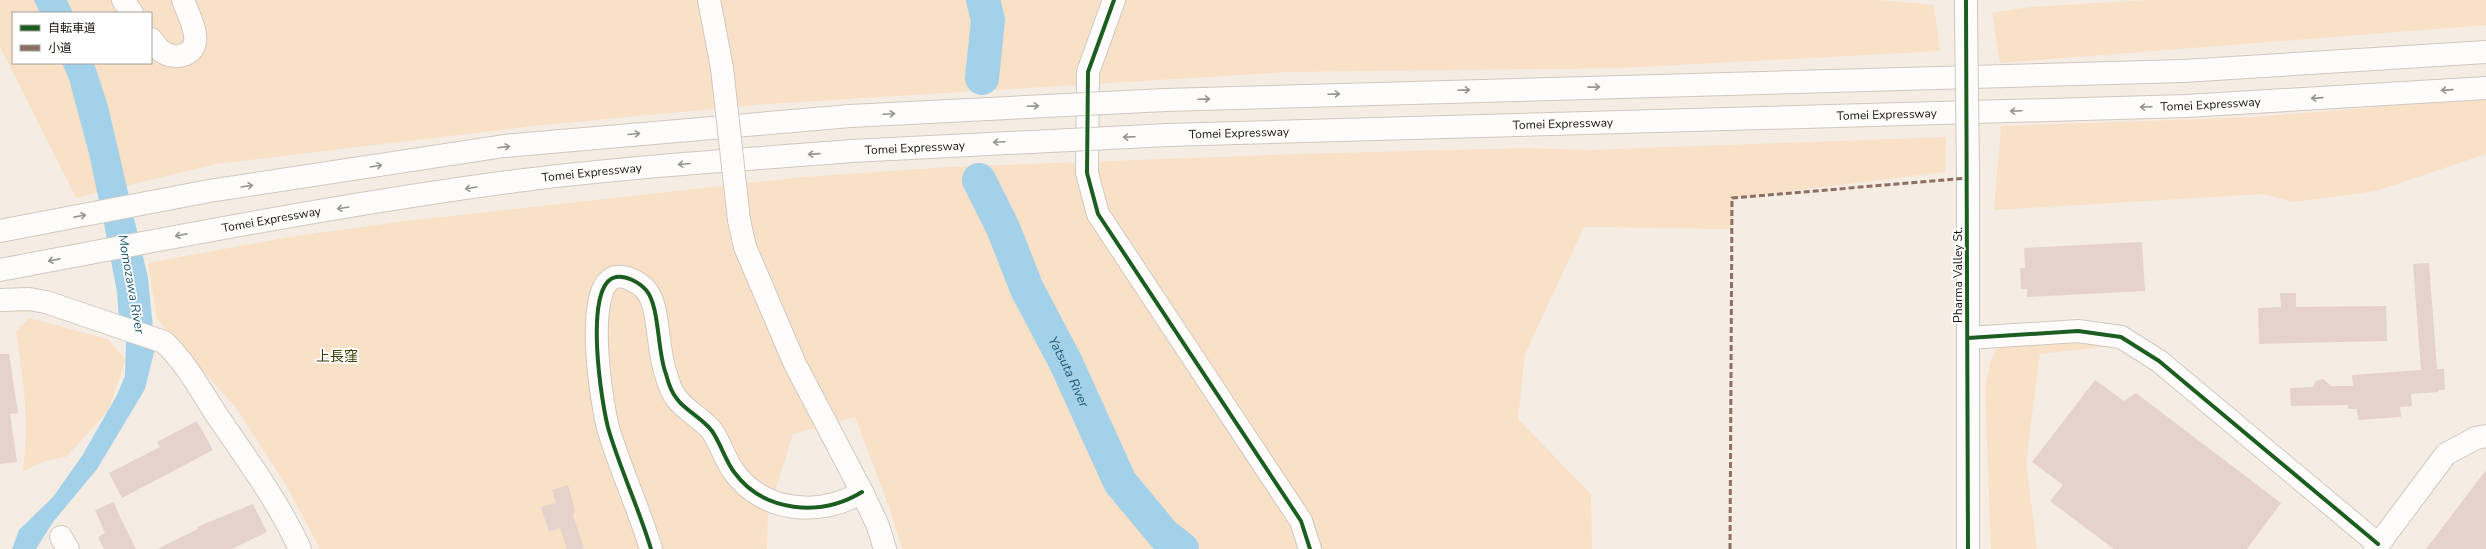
<svg xmlns="http://www.w3.org/2000/svg" width="2486" height="549" viewBox="0 0 2486 549" font-family="'Nunito Sans','Noto Sans JP',sans-serif">
	<style>
		.green { fill: #f9e1c8; fill-rule: evenodd }
		.water { fill: #a2d1e9 }
		.lines { fill: none; stroke-linecap: round; stroke-linejoin: round }
		.river { stroke: #a2d1e9; stroke-width: 34 }
		.building { fill: #e5d3cb }
		.minor-casing { stroke: #d0c8c0; stroke-width: 24 }
		.highway-casing { stroke: #d0c8c0; stroke-width: 24 }
		.minor { stroke: #fefcfb; stroke-width: 22 }
		.highway { stroke: #fefcfb; stroke-width: 22 }
		.minor-bridge-casing { stroke: #d0c8c0; stroke-width: 24; stroke-linecap: butt }
		.highway-bridge-casing { stroke: #d0c8c0; stroke-width: 24; stroke-linecap: butt }
		.minor-bridge { stroke: #fefcfb; stroke-width: 22 }
		.highway-bridge { stroke: #fefcfb; stroke-width: 22 }
		.quiet { stroke: #8d6e63; stroke-width: 3; stroke-dasharray: 6 3; stroke-linecap: butt }
		.cycleway-casing { stroke: #fff; stroke-width: 6 }
		.cycleway { stroke: #1b5e20; stroke-width: 4 }
		.oneway { stroke: #97938f }
		.labels { text-anchor: middle; stroke-width: 3.5; stroke-linejoin: round; paint-order: stroke }
		.street-label { font-size: 12px; fill: #19120b; stroke: #fff }
		.water-label { font-size: 13px; font-style: italic; fill: #205771; stroke: #fff }
		.quarter-label { font-size: 14px; fill: #363d00; stroke: #fff }
	</style>
	<rect width="100%" height="100%" fill="#f5ece3"/>
	<path class="green" d="M 0,0 L 1879,0 L 1934,5 L 1940,51 L 1621,68 L 1288,72 L 768,104 L 532,126 L 216,164 L 76,198 L 0,47 ZM 13,13 L 151,13 L 151,63 L 13,63 Z
		M 2148,0 L 2486,0 L 2486,25 L 2000,63 L 1992,13 L 2030,7 Z
		M 2486,98 L 2486,154 L 2376,191 L 2293,202 L 2263,194 L 1994,210 L 2001,126 L 2256,117 Z
		M 1946,137 L 1945,172 L 1733,198 L 1732,229 L 1584,227 L 1525,354 L 1518,419 L 1591,494 L 1592,549 L 902,549 L 890,509 L 855,417 L 793,434 L 768,514 L 767,549 L 320,549 L 286,485 L 236,408 L 157,319 L 148,263 L 289,237 L 406,221 L 803,177 L 949,167 L 1297,154 L 1527,148 L 1590,150 Z
		M 29,318 L 107,339 L 126,359 L 108,411 L 66,457 L 45,461 L 23,471 C 29,421 24,382 16,332 Z
		M 2003,338 L 2119,345 L 2040,354 L 2026,462 L 2037,549 L 1991,549 L 1985,388 L 1991,360 Z"/>
	<path class="water" d="M 34,0 L 67,0 L 73,13 L 40,13 Z
		M 62,63 L 94,63 L 108,106 L 148,278 L 155,348 L 145,389 L 97,469 L 53,522 L 36,549 L 12,549 L 19,530 L 53,497 L 82,456 L 117,395 L 125,376 L 126,342 L 119,319 L 117,292 L 104,224 L 89,154 L 69,79 Z"/>
	<g class="lines">
		<g class="river">
			<path d="M 982,78 L 988,20 L 983,0"/>
			<path id="s1" d="M 979,180 L 1003,228 L 1027,289 L 1066,363 L 1120,482 L 1164,535 L 1182,549"/>
		</g>
	</g>
	<path class="building" d="M 2142,242 L 2145,291 L 2027,297 L 2027,289 L 2021,289 L 2020,268 L 2025,268 L 2024,248 Z
		M 2429,263 L 2437,369 L 2444,369 L 2445,390 L 2438,390 L 2438,392 L 2411,394 L 2412,406 L 2400,407 L 2401,417 L 2358,420 L 2357,409 L 2348,409 L 2348,405 L 2291,406 L 2290,388 L 2313,387 L 2316,381 L 2323,379 L 2331,386 L 2353,386 L 2352,375 L 2421,370 L 2413,264 Z
		M 2280,293 L 2296,293 L 2296,307 L 2386,306 L 2387,341 L 2259,344 L 2258,308 L 2281,307 Z
		M 0,354 L 9,354 L 18,413 L 10,414 L 17,462 L 0,464 Z
		M 2095,380 L 2124,401 L 2136,393 L 2281,503 L 2247,549 L 2114,549 L 2050,501 L 2063,485 L 2032,462 Z
		M 197,421 L 213,450 L 122,498 L 109,473 L 160,447 L 157,442 Z
		M 2486,470 L 2486,549 L 2426,549 Z
		M 568,485 L 575,510 L 573,515 L 584,549 L 567,549 L 560,528 L 549,532 L 541,507 L 556,503 L 552,490 Z
		M 114,502 L 119,515 L 136,549 L 104,549 L 98,537 L 105,533 L 95,510 Z
		M 253,504 L 267,532 L 232,549 L 157,549 L 198,529 L 197,527 Z"/>
	<g class="lines">
		<g class="minor-casing">
			<path id="minor" d="M 123,0 L 132,13
				M 709,0 L 722,68
				M 1114,0 L 1088,72 L 1087,173 L 1098,214 L 1301,521 L 1310,549
				M 1966,16 L 1966,0
				M 151,39 C 154,42 157,48 161,51 C 175,61 198,56 195,35 C 194,24 187,11 183,0
				M 1968,173 L 1968,549
				M 739,220 L 745,247 L 795,364 L 862,492 L 878,526 L 885,549
				M 0,300 L 29,299 L 46,302 L 164,342 C 186,363 200,389 216,414 C 246,458 278,501 300,549
				M 1968,338 L 2078,331 L 2121,337 L 2159,361 L 2378,544
				M 61,537 L 68,549
				M 651,549 C 639,509 621,471 609,431 C 602,408 582,283 616,277 C 625,275 639,282 646,290 C 660,306 657,352 666,374 C 668,382 672,393 677,399 C 686,411 702,418 712,431 C 721,444 725,460 734,472 C 764,513 821,517 862,492
				M 2375,549 L 2446,454 L 2476,438 L 2486,436"/>
		</g>
		<g class="highway-casing">
			<g id="highway">
				<path d="M 1165,100 L 2183,71 L 2486,52"/>
				<path id="s2" d="M 1168,135 L 2186,106 L 2486,88"/>
				<path d="M 0,231 L 209,191 L 504,146 L 850,116"/>
				<path id="s3" d="M 0,270 C 169,238 337,205 508,182 C 622,167 738,160 852,151"/>
			</g>
		</g>
		<use href="#minor" class="minor"/>
		<use href="#highway" class="highway"/>
		<g class="minor-bridge-casing">
			<path id="minor-bridge" d="M 1966,16 L 1968,173
				M 722,68 L 739,220"/>
		</g>
		<g class="highway-bridge-casing">
			<g id="highway-bridge">
				<path d="M 850,116 L 1165,100"/>
				<path id="s4" d="M 852,151 L 1168,135"/>
			</g>
		</g>
		<use href="#minor-bridge" class="minor-bridge"/>
		<use href="#highway-bridge" class="highway-bridge"/>
		<path class="quiet" d="M 1730,549 L 1732,198 L 1968,178"/>
		<g class="cycleway-casing">
			<path id="cycleway" d="M 1114,0 L 1088,72 L 1087,173 L 1098,214 L 1301,521 L 1310,549
				M 1966,0 L 1968,549
				M 1968,338 L 2078,331 L 2121,337 L 2159,361 L 2378,544
				M 651,549 C 639,509 621,471 609,431 C 602,408 582,283 616,277 C 625,275 639,282 646,290 C 660,306 657,352 666,374 C 668,382 672,393 677,399 C 686,411 702,418 712,431 C 721,444 725,460 734,472 C 764,513 821,517 862,492"/>
		</g>
		<use href="#cycleway" class="cycleway"/>
	</g>
	<defs><path id="oneway-shaft" d="M-6 0H5M1.5-3L5.5 0L1.5 3" fill="none" stroke-width="1.6" stroke-linecap="round" stroke-linejoin="round"/></defs>
	<g class="oneway">
		<use href="#oneway-shaft" transform="translate(1594 87) rotate(-1)"/>
		<use href="#oneway-shaft" transform="translate(1464 90) rotate(-2)"/>
		<use href="#oneway-shaft" transform="translate(2447 90) rotate(176)"/>
		<use href="#oneway-shaft" transform="translate(1334 94) rotate(-2)"/>
		<use href="#oneway-shaft" transform="translate(2317 98) rotate(176)"/>
		<use href="#oneway-shaft" transform="translate(1204 99) rotate(-2)"/>
		<use href="#oneway-shaft" transform="translate(1033 106) rotate(-2)"/>
		<use href="#oneway-shaft" transform="translate(2146 107) rotate(178)"/>
		<use href="#oneway-shaft" transform="translate(2016 111) rotate(178)"/>
		<use href="#oneway-shaft" transform="translate(889 114) rotate(-3)"/>
		<use href="#oneway-shaft" transform="translate(634 134) rotate(-5)"/>
		<use href="#oneway-shaft" transform="translate(1129 137) rotate(178)"/>
		<use href="#oneway-shaft" transform="translate(999 142) rotate(177)"/>
		<use href="#oneway-shaft" transform="translate(504 147) rotate(-7)"/>
		<use href="#oneway-shaft" transform="translate(814 154) rotate(176)"/>
		<use href="#oneway-shaft" transform="translate(684 164) rotate(175)"/>
		<use href="#oneway-shaft" transform="translate(376 166) rotate(-9)"/>
		<use href="#oneway-shaft" transform="translate(247 186) rotate(-9)"/>
		<use href="#oneway-shaft" transform="translate(471 188) rotate(171)"/>
		<use href="#oneway-shaft" transform="translate(343 208) rotate(171)"/>
		<use href="#oneway-shaft" transform="translate(80 216) rotate(-11)"/>
		<use href="#oneway-shaft" transform="translate(181 235) rotate(169)"/>
		<use href="#oneway-shaft" transform="translate(54 260) rotate(169)"/>
	</g>
	<g class="labels">
		<g class="street-label">
			<text dy="4" stroke="none"><textPath href="#s2" startOffset="1043">Tomei Expressway</textPath></text>
			<text dy="4" stroke="none"><textPath href="#s2" startOffset="719">Tomei Expressway</textPath></text>
			<text dy="4" stroke="none"><textPath href="#s2" startOffset="395">Tomei Expressway</textPath></text>
			<text dy="4" stroke="none"><textPath href="#s2" startOffset="71">Tomei Expressway</textPath></text>
			<text dy="4" stroke="none"><textPath href="#s4" startOffset="63">Tomei Expressway</textPath></text>
			<text dy="4" stroke="none"><textPath href="#s3" startOffset="600">Tomei Expressway</textPath></text>
			<text dy="4" stroke="none"><textPath href="#s3" startOffset="276">Tomei Expressway</textPath></text>
			<text transform="translate(1958 275) rotate(-90)" y="4">Pharma Valley St.</text>
		</g>
		<g class="water-label">
			<text transform="translate(132 284) rotate(80)" y="5">Momozawa River</text>
			<text dy="5" stroke="none"><textPath href="#s1" startOffset="212">Yatsuta River</textPath></text>
		</g>
		<g class="quarter-label">
			<text x="337" y="361">上長窪</text>
		</g>
	</g>
	<rect x="12" y="12" width="140" height="52" fill="#ffffff" stroke="#a3a09d"/>
	<rect x="20" y="25" width="20" height="6" fill="#1b5e20" stroke="#a3a09d"/>
	<text x="48" y="32" font-size="12" fill="#19120b">自転車道</text>
	<rect x="20" y="45" width="20" height="6" fill="#8d6e63" stroke="#a3a09d"/>
	<text x="48" y="52" font-size="12" fill="#19120b">小道</text>
</svg>
